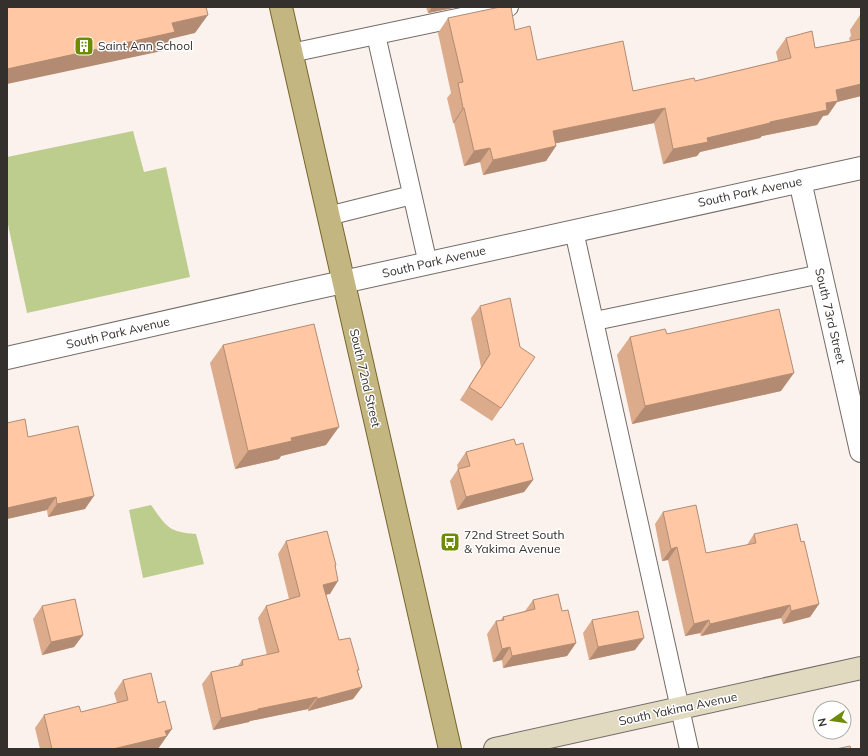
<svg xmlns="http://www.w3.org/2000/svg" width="868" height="756" viewBox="0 0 868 756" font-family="Mulish,sans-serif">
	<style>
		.green { fill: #bdcd8e }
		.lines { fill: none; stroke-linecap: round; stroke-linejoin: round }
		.service-casing { stroke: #746c68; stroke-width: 20 }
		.minor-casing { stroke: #746c68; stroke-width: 24 }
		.secondary-casing { stroke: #746c68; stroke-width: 24 }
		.primary-casing { stroke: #77672d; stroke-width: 24 }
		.service { stroke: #fff; stroke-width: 18 }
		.minor { stroke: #fff; stroke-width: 22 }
		.secondary { stroke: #e1dac0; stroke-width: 22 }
		.primary { stroke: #c3b681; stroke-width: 22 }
		.wall { fill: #dbab8c }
		.shaded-wall { fill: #b28b72 }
		.building { fill: #ffc7a3; stroke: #b28b72 }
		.labels { text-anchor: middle; stroke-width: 3; stroke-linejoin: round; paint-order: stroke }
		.poi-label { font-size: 12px; fill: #34302e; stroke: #fff; text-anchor: start }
		.street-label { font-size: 12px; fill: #34302e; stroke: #fff }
	</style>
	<rect width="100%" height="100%" fill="#fcf2ed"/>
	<path class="green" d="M 133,131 L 144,172 L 166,167 L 190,277 L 27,313 L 7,220 L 7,157 Z
		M 151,505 C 167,527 168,532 196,534 L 204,564 L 143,578 L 129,510 Z"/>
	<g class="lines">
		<g class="service-casing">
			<path id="service" d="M 376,35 L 428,264
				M 291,53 L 509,7
				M 328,216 L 412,195
				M 574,231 L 689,749
				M 595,321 L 821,274"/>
		</g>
		<g class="minor-casing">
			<path id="minor" d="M 800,181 L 861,451
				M 7,358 L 293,293 L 861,168"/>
		</g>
		<g class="secondary-casing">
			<path id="secondary" d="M 495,749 L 861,668"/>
		</g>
		<g class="primary-casing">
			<path id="primary" d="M 281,7 L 450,749"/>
		</g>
		<use href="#service" class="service"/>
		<use href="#minor" class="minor"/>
		<use href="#secondary" class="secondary"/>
		<use href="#primary" class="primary"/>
	</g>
	<path class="wall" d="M 426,7 L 458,7 L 428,13 Z
		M 860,15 L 861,15 L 861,96 L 837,102 L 828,115 L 823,116 L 817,125 L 762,136 L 760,138 L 700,152 L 697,156 L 663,164 L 654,123 L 556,143 L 556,146 L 546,161 L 483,175 L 480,162 L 464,166 L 454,123 L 453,123 L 447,98 L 451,93 L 438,33 L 448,18 L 515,30 L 537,60 L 633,91 L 695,81 L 778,61 L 776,52 L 786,38 L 815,48 L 850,41 L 849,38 L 851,36 L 850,30 Z
		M 480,306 L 501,408 L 492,421 L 460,400 L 481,367 L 471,318 Z
		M 667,334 L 781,391 L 632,424 L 617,355 L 630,337 Z
		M 223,345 L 326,445 L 281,456 L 279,459 L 235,469 L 210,363 Z
		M 7,423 L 28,437 L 85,509 L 48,517 L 47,510 L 7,519 Z
		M 516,445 L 533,480 L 524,492 L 457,510 L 450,481 L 458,469 L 457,465 L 466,452 Z
		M 663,512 L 706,553 L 747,545 L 754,534 L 801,542 L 819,604 L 810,617 L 783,624 L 781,618 L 701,636 L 700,633 L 685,636 L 668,560 L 662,561 L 655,524 Z
		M 286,541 L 335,566 L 330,594 L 326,594 L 339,640 L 358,672 L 362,687 L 353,699 L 308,711 L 308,709 L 250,721 L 249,722 L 213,730 L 202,684 L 211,672 L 238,666 L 242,660 L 267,655 L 258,618 L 266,606 L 289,599 L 278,554 Z
		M 533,600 L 562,611 L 576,643 L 567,656 L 503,668 L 502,660 L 493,662 L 487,634 L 496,621 L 500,621 L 503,617 L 525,611 Z
		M 42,606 L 83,635 L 74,647 L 42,655 L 33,619 Z
		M 592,620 L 635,650 L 589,660 L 583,633 Z
		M 123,680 L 163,742 L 162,742 L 158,749 L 40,749 L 35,728 L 44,715 L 81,712 L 117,703 L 114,693 Z"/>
	<path class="shaded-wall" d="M 432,7 L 458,7 L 428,13 Z
		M 208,15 L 195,33 L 170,39 L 162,51 L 7,84 L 7,69 L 172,23 Z
		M 861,84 L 861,96 L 837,102 L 828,115 L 823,116 L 817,125 L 762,136 L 760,138 L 700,152 L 697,156 L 663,164 L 673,149 L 707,138 L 836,90 Z
		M 463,108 L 464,108 L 454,123 L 453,123 Z
		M 665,108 L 654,123 L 543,146 L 553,131 Z
		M 556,146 L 546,161 L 483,175 L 493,160 Z
		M 490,148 L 480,162 L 464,166 L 474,151 Z
		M 794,373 L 781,391 L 632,424 L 645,406 Z
		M 339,427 L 326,445 L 281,456 L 279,459 L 235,469 L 248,451 L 291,438 Z
		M 533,480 L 524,492 L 457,510 L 466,497 Z
		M 94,496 L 85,509 L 48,517 L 57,504 Z
		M 56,497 L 47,510 L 7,519 L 7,508 Z
		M 677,547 L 668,560 L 662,561 L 671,549 Z
		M 338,581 L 330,594 L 315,597 L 323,585 Z
		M 819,604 L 810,617 L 783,624 L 791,611 Z
		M 790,605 L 781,618 L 701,636 L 710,624 Z
		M 709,620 L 700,633 L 685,636 L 694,624 Z
		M 83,635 L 74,647 L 42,655 L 51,642 Z
		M 644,638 L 635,650 L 589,660 L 598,647 Z
		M 576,643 L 567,656 L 503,668 L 512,656 Z
		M 510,647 L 502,660 L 493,662 L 502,649 Z
		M 362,687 L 353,699 L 308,711 L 317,699 Z
		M 317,697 L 308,709 L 250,721 L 249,722 L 213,730 L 221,718 L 258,709 Z
		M 172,729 L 158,749 L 113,749 L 165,731 Z"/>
	<path class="building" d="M 7,7 L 206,7 L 208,15 L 172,23 L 175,32 L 7,69 Z
		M 500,7 L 511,7 L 515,30 L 530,26 L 537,60 L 623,41 L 633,91 L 694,78 L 695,81 L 791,58 L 786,38 L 812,31 L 815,48 L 861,39 L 861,84 L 836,90 L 838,101 L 826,103 L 827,110 L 770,122 L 770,123 L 707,138 L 708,142 L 673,149 L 665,108 L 553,131 L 556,146 L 493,160 L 490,148 L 474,151 L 464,108 L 463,108 L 458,83 L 463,82 L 448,18 Z
		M 510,298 L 520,347 L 535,357 L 501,408 L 469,387 L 490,354 L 480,306 Z
		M 779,309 L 794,373 L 645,406 L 630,337 L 665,329 L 667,334 Z
		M 314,324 L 339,427 L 291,438 L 292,441 L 248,451 L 223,345 Z
		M 25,419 L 28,437 L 78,426 L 94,496 L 57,504 L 56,497 L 7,508 L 7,423 Z
		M 514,439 L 516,445 L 523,443 L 533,480 L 466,497 L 458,469 L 470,466 L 466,452 Z
		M 696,505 L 706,553 L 756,543 L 754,534 L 797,524 L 801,542 L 804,541 L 819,604 L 791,611 L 790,605 L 710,624 L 709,620 L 694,624 L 677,547 L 671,549 L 663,512 Z
		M 327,531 L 336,565 L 335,565 L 338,581 L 323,585 L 339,640 L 350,638 L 359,670 L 357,670 L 362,687 L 317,699 L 317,697 L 258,709 L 258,710 L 221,718 L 211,672 L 243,665 L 242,660 L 279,652 L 266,606 L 300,596 L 286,541 Z
		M 558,594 L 562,611 L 568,610 L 576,643 L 512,656 L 510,647 L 502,649 L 496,621 L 504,620 L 503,617 L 535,609 L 533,600 Z
		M 75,599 L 83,635 L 51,642 L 42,606 Z
		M 638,611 L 644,638 L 598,647 L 592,620 Z
		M 151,673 L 158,703 L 165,701 L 172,729 L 165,731 L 167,736 L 113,749 L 52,749 L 44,715 L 79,706 L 81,712 L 128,700 L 123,680 Z
		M 850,746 L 851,749 L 836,749 Z"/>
	<defs>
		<g id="building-square" transform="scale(1)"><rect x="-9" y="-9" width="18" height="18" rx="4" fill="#6e8b05" stroke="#fff"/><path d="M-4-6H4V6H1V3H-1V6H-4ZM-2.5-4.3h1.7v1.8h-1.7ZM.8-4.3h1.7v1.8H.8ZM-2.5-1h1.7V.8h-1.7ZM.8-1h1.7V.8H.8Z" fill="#fff"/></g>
		<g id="bus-square" transform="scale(1)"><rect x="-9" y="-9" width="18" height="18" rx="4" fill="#6e8b05" stroke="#fff"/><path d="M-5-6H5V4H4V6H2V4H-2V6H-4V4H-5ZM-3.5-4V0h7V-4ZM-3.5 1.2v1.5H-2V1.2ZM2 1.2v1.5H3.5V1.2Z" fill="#fff"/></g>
	</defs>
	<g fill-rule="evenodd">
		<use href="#building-square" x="84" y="46"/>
		<use href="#bus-square" x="450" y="542"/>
	</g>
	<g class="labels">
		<g class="poi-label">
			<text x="98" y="50">Saint Ann School</text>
			<text x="464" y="539">72nd Street South<tspan x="464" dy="14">&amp; Yakima Avenue</tspan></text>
		</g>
		<g class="street-label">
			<text transform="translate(750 192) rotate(-12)" y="4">South Park Avenue</text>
			<text transform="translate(434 262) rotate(-13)" y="4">South Park Avenue</text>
			<text transform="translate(830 316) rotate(77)" y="4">South 73rd Street</text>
			<text transform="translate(118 333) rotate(-13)" y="4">South Park Avenue</text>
			<text transform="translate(365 378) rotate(77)" y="4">South 72nd Street</text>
			<text transform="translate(678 709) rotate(-12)" y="4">South Yakima Avenue</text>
		</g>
	</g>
	<rect width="868" height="756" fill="none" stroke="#34302e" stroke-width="16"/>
	<g transform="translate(832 720) rotate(257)"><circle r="19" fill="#ffffff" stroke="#aeacab"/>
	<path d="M0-3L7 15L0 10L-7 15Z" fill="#6e8b05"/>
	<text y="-6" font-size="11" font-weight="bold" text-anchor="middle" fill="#34302e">N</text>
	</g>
</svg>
